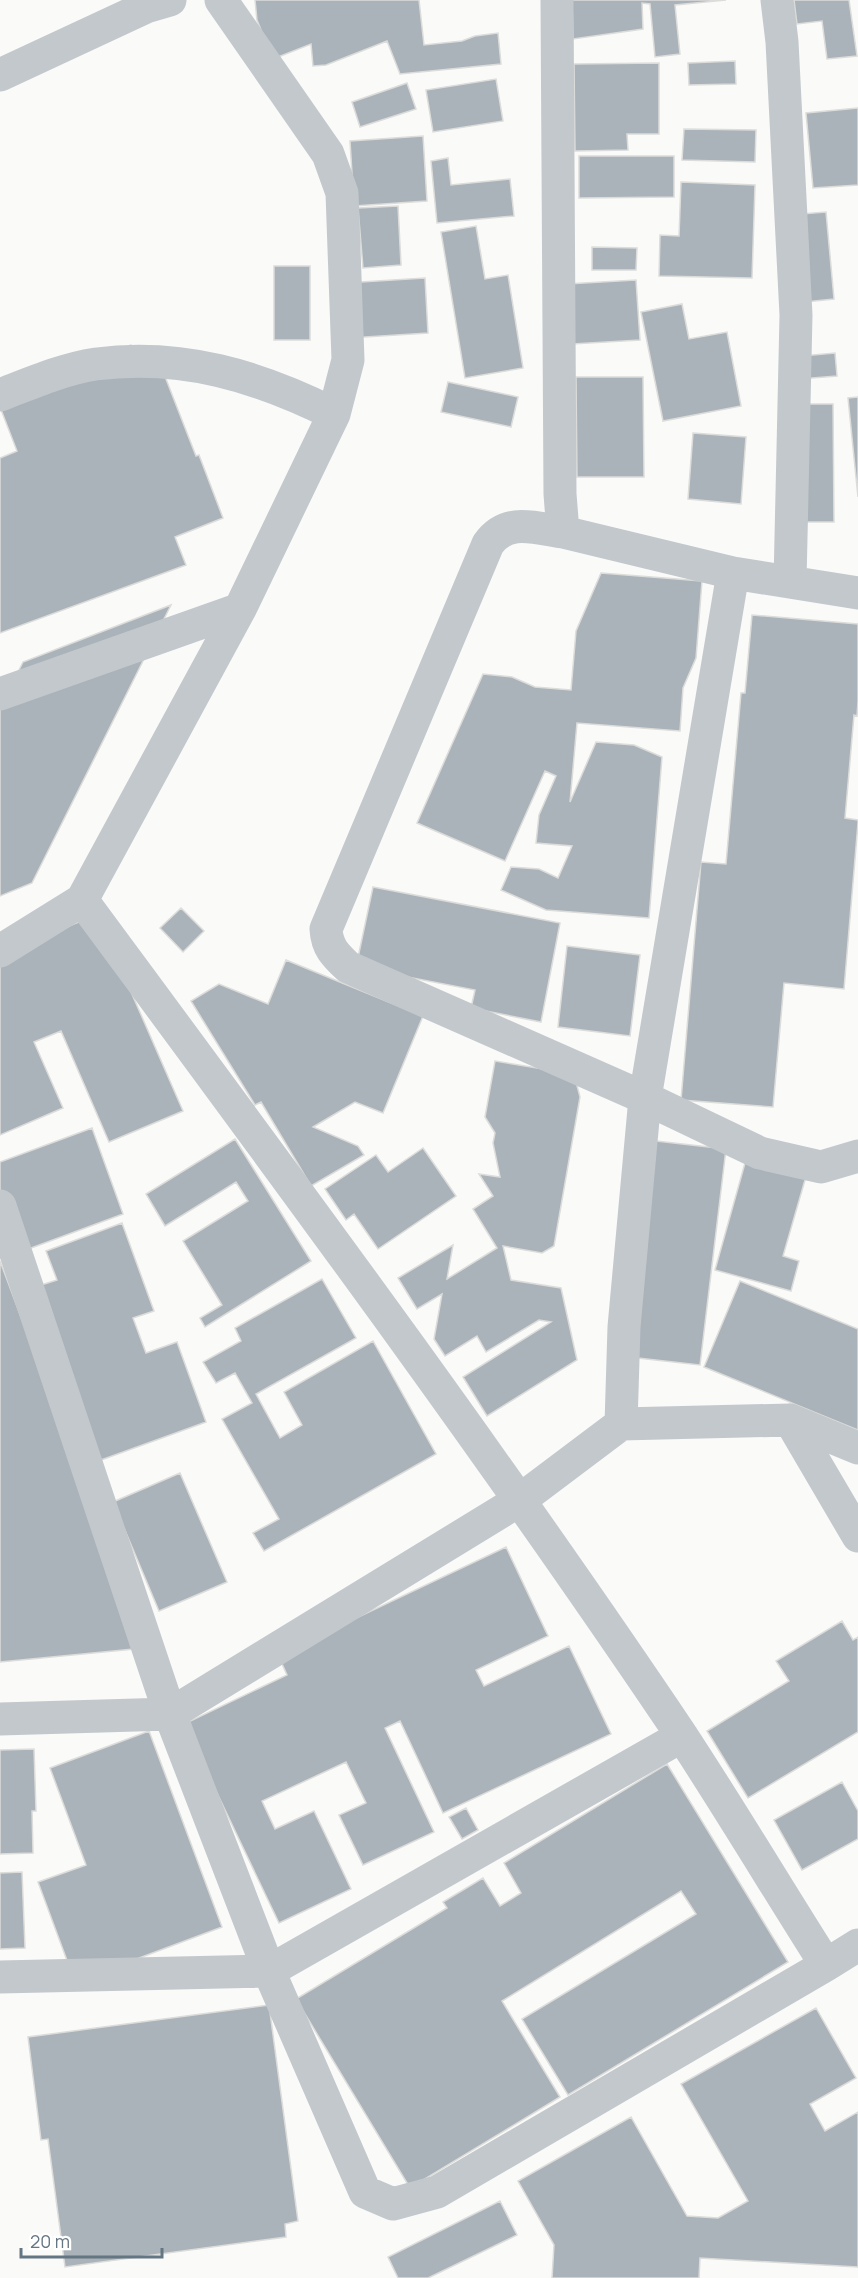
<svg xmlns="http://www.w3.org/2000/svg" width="858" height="2278" viewBox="0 0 858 2278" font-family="Manrope,sans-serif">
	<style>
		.building { fill: #aab3b9; stroke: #dcdcda; stroke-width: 1.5 }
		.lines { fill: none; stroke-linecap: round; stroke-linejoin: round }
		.minor { stroke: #c3c8cc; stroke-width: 33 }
	</style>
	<rect width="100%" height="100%" fill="#fafaf8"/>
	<path class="building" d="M 255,0 L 419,0 L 424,45 L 462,41 L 475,36 L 498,33 L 501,64 L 400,74 L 387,41 L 326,65 L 313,66 L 311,44 L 273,59 L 257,20 Z
		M 572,0 L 726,0 L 675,5 L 680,54 L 655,57 L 650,4 L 642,3 L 643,29 L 573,39 Z
		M 794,0 L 849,0 L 857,56 L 827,59 L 822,21 L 797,24 Z
		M 735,61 L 736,84 L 689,85 L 688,63 Z
		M 659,63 L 659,134 L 627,134 L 628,150 L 575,151 L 574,64 Z
		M 496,79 L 503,121 L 433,132 L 426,90 Z
		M 407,83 L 416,109 L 360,127 L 352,102 Z
		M 858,108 L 858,185 L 813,188 L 806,113 Z
		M 684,129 L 756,130 L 755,162 L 682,160 Z
		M 423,136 L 427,201 L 354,206 L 350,141 Z
		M 579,156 L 674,156 L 674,197 L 579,198 Z
		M 448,158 L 451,185 L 510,179 L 514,216 L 437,223 L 431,161 Z
		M 681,182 L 755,185 L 752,278 L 659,276 L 660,235 L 679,236 Z
		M 398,206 L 401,265 L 363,268 L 358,208 Z
		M 826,212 L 834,299 L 785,304 L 777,216 Z
		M 476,226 L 485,279 L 508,275 L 523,368 L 465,378 L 441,232 Z
		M 592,247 L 637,248 L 636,270 L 592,270 Z
		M 274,266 L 310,266 L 310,340 L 274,340 Z
		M 425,278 L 428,333 L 349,338 L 345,283 Z
		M 636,280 L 640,340 L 572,344 L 567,284 Z
		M 682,304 L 689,339 L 727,332 L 741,406 L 663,421 L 641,312 Z
		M 131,345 L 138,363 L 157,356 L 196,456 L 199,455 L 223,518 L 175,537 L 186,565 L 0,633 L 0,458 L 17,451 L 0,407 L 0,394 Z
		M 835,353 L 837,376 L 787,380 L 802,356 Z
		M 576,377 L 643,377 L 644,477 L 577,477 Z
		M 448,382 L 518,397 L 511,427 L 441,412 Z
		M 858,397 L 858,497 L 848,398 Z
		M 780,404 L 833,404 L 834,522 L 782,522 Z
		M 693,433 L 746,437 L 741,504 L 688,499 Z
		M 601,573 L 702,581 L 696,658 L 683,688 L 680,731 L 577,723 L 570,802 L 596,742 L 634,745 L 662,757 L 649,918 L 546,910 L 501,890 L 511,867 L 539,869 L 558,878 L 572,846 L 536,843 L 539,815 L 556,776 L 545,771 L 505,861 L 417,823 L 483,674 L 512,677 L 535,687 L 571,690 L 576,631 Z
		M 171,605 L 32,883 L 0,896 L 0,682 L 16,676 L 23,662 Z
		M 752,615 L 858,624 L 858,701 L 857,716 L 854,715 L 845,818 L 858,820 L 858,823 L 844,989 L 784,983 L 773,1107 L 681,1100 L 701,862 L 726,864 L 741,693 L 745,693 Z
		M 373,887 L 560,923 L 541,1022 L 471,1008 L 475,990 L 356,967 Z
		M 181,908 L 204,931 L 183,952 L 160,928 Z
		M 97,914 L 183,1111 L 109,1142 L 61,1031 L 34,1042 L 63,1108 L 0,1135 L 0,956 Z
		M 567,946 L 640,955 L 630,1036 L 558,1027 Z
		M 286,960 L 423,1016 L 383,1113 L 355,1102 L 313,1127 L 358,1146 L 364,1155 L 311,1186 L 261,1102 L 255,1105 L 191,1001 L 219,984 L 268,1004 Z
		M 495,1061 L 574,1074 L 580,1097 L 554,1246 L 542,1253 L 503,1246 L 511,1280 L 561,1288 L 577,1360 L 487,1416 L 463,1377 L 551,1322 L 539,1320 L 486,1352 L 477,1336 L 445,1356 L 434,1339 L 442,1294 L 417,1309 L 398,1278 L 453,1245 L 447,1279 L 497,1248 L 473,1209 L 493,1196 L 479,1174 L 500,1177 L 493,1143 L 495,1133 L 485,1117 Z
		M 92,1128 L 123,1214 L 23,1251 L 0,1189 L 0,1162 Z
		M 235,1139 L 311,1261 L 205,1327 L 200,1318 L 222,1305 L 183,1241 L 248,1201 L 236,1182 L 165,1226 L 146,1194 Z
		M 656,1141 L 726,1149 L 700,1365 L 629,1357 Z
		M 423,1148 L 456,1196 L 378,1249 L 354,1214 L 346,1220 L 325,1189 L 376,1155 L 388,1172 Z
		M 747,1156 L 807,1173 L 783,1256 L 799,1261 L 791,1291 L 715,1270 Z
		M 122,1223 L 154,1311 L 133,1318 L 146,1353 L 177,1342 L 206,1422 L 101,1460 L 38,1286 L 57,1280 L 46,1251 Z
		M 0,1261 L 86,1490 L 144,1648 L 0,1662 Z
		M 322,1279 L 356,1338 L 256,1394 L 280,1438 L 302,1425 L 284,1392 L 373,1341 L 436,1454 L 264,1551 L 253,1533 L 279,1519 L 222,1419 L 252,1403 L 235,1373 L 216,1383 L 203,1362 L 241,1341 L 235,1328 Z
		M 740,1281 L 858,1329 L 858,1430 L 704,1367 Z
		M 180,1473 L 227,1582 L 159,1611 L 113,1502 Z
		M 506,1547 L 548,1636 L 476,1670 L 484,1686 L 569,1646 L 611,1734 L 443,1813 L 400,1721 L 385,1728 L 434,1832 L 363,1865 L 339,1815 L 366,1803 L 346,1762 L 262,1801 L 275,1829 L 314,1811 L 351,1889 L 279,1923 L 184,1724 L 287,1675 L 278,1655 Z
		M 842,1621 L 853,1640 L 858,1637 L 858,1732 L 748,1798 L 707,1731 L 789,1681 L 776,1661 Z
		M 149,1731 L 222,1927 L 75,1982 L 38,1882 L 86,1865 L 50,1768 Z
		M 34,1749 L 36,1811 L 32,1811 L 33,1853 L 0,1854 L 0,1750 Z
		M 667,1764 L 788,1962 L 568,2095 L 522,2019 L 696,1914 L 681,1891 L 502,2001 L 560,2097 L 410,2188 L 296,1999 L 447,1908 L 443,1902 L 483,1878 L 500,1906 L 521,1893 L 504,1863 Z
		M 842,1782 L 858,1811 L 858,1839 L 802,1870 L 774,1820 Z
		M 466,1808 L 478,1830 L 462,1839 L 449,1817 Z
		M 22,1872 L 25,1948 L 0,1949 L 0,1873 Z
		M 269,2005 L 298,2221 L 285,2224 L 286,2237 L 65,2267 L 48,2139 L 41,2140 L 28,2037 Z
		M 816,2008 L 856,2078 L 810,2104 L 825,2131 L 858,2112 L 858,2267 L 700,2258 L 699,2278 L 552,2278 L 554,2245 L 518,2181 L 631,2117 L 687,2216 L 718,2218 L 748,2201 L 681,2084 Z
		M 500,2201 L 517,2235 L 428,2278 L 398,2278 L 388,2257 Z"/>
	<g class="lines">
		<path class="minor" d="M 557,0 L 560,494 L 563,532 L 733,573 L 858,593
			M 777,0 L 782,42 L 796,315 L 790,582
			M 0,75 L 146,7 L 170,0
			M 0,395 C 31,383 63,369 96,364 C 182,353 258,376 334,414
			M 563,532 C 535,528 507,517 488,544 L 326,929 C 327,947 335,955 348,967 L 645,1098 L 760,1153 L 821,1167 L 858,1156
			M 0,694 L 240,609
			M 0,951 L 82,900 L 240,609 L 334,414 L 348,360 L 342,193 L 328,154 L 221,0
			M 0,1206 L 170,1714 L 269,1971 L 365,2192 L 393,2204 L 437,2192 L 826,1965 C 777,1888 730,1809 680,1733 C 489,1449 285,1175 82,900
			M 790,1420 L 858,1536
			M 621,1424 L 790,1420 L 858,1448
			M 0,1719 L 170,1714 L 520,1500 L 621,1424 L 624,1327 L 645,1098 L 733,573
			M 826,1965 L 858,1945
			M 0,1977 L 269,1971 L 682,1736"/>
	</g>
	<path d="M21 2248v9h141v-9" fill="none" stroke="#657683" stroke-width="3"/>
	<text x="30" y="2248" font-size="18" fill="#657683" stroke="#ffffff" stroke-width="4.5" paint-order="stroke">20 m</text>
</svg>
